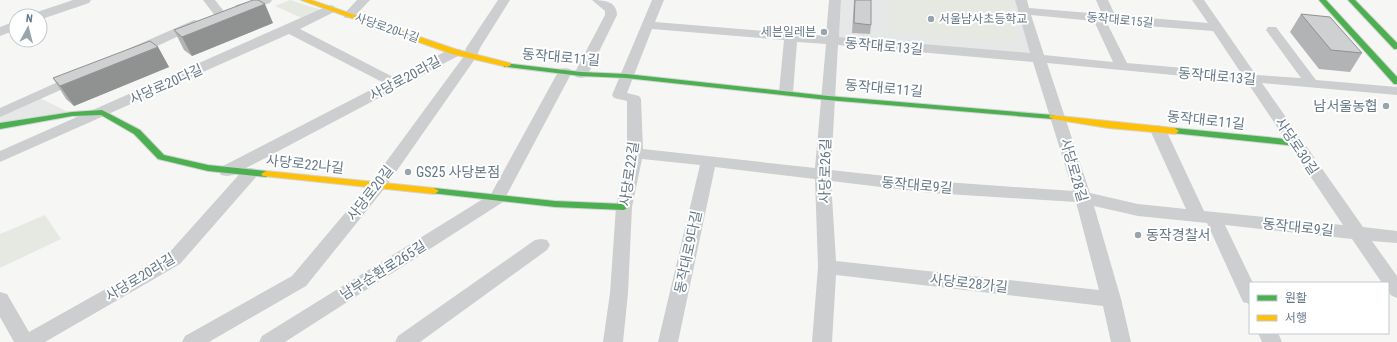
<svg xmlns="http://www.w3.org/2000/svg" width="1397" height="342" viewBox="0 0 1397 342" font-family="'Roboto Condensed','Noto Sans KR',sans-serif">
	<style>
		.built { fill: #e6e8e7 }
		.green { fill: #e5e9e2 }
		.lines { fill: none; stroke-linecap: round; stroke-linejoin: round }
		.fast-casing { stroke: #d3d4d5; stroke-width: 2 }
		.slow-casing { stroke: #d3d4d5; stroke-width: 2 }
		.street { fill: #cccecf; fill-rule: evenodd }
		.fast { fill: #4caf50; fill-rule: evenodd }
		.slow { fill: #ffc107; fill-rule: evenodd }
		.wall { fill: #b1b3b4 }
		.shaded-wall { fill: #909292 }
		.building { fill: #ced0d1; stroke: #909292 }
		.poi-dot { fill: #98a4ae; stroke: #fff; stroke-width: 1.5 }
		.labels { text-anchor: middle; stroke-width: 4; stroke-linejoin: round; paint-order: stroke }
		.far-poi-label { font-size: 12px; fill: #657887; stroke: #fff; text-anchor: start }
		.far-street-label { font-size: 12px; fill: #657887; stroke: #fff }
		.street-label { font-size: 14px; fill: #657887; stroke: #fff }
		.poi-label { font-size: 14px; fill: #657887; stroke: #fff; text-anchor: start }
	</style>
	<rect width="100%" height="100%" fill="#f6f7f5"/>
	<path class="built" d="M 841,0 L 1017,0 L 1030,52 L 1025,55 L 839,37 Z
		M 36,96 L 72,114 L 0,126 L 0,113 Z"/>
	<path class="green" d="M 290,0 L 322,10 L 306,20 L 275,6 Z
		M 889,0 L 1009,0 L 1020,43 L 890,31 Z
		M 45,215 L 61,239 L 0,268 L 0,234 Z"/>
	<g class="lines">
		<g class="fast-casing">
			<path id="fast" d="M 1319,0 L 1326,0 L 1397,77 L 1397,84 L 1394,84 Z
				M 1348,0 L 1355,0 L 1397,43 L 1397,49 L 1394,49 Z
				M 504,63 L 581,72 L 626,74 L 828,96 L 1053,115 L 1057,117 L 1053,119 L 828,100 L 626,78 L 581,76 L 507,67 L 504,67 Z
				M 102,110 L 140,130 L 164,155 L 208,165 L 266,171 L 271,174 L 266,177 L 208,171 L 158,159 L 134,134 L 101,115 L 72,116 L 0,129 L 0,123 L 72,112 Z
				M 1175,128 L 1296,140 L 1300,143 L 1296,146 L 1172,133 L 1171,131 Z
				M 434,188 L 555,201 L 624,204 L 629,207 L 624,210 L 555,207 L 431,193 L 429,191 Z"/>
		</g>
		<g class="slow-casing">
			<path id="slow" d="M 301,0 L 311,0 L 458,50 L 510,63 L 511,65 L 507,67 L 452,54 Z
				M 1050,115 L 1175,128 L 1179,131 L 1175,134 L 1108,128 L 1053,119 L 1049,117 Z
				M 266,171 L 434,188 L 439,191 L 434,194 L 263,176 L 261,174 Z"/>
		</g>
		<path class="street" d="M 73,0 L 91,0 L 89,3 L 42,19 L 40,19 L 40,16 L 32,16 L 34,13 Z
			M 203,0 L 215,0 L 226,14 L 224,17 L 216,17 Z
			M 254,0 L 272,0 L 270,3 L 240,12 L 236,11 L 234,8 L 236,5 Z
			M 357,0 L 370,0 L 353,18 L 345,18 L 343,15 Z
			M 498,0 L 510,0 L 480,48 L 477,56 L 384,189 L 306,286 L 209,342 L 182,342 L 185,336 L 292,276 L 372,181 L 464,56 L 466,48 Z
			M 592,0 C 603,0 617,1 617,15 L 588,74 L 586,77 L 581,78 L 576,77 L 574,74 L 605,15 L 605,11 Z
			M 652,0 L 664,0 L 655,22 L 826,36 L 829,0 L 841,0 L 839,37 L 1030,53 L 1015,0 L 1027,0 L 1029,8 L 1102,14 L 1096,0 L 1108,0 L 1115,15 L 1208,23 L 1192,0 L 1204,0 L 1256,75 L 1301,78 L 1266,30 L 1268,27 L 1276,27 L 1316,80 L 1397,87 L 1397,95 L 1262,83 L 1363,227 L 1397,231 L 1397,243 L 1372,241 L 1397,276 L 1397,298 C 1388,295 1388,292 1388,283 L 1382,283 L 1352,239 L 1225,225 L 1253,283 L 1250,283 L 1250,304 L 1243,302 L 1207,223 L 1138,216 L 1094,206 L 1121,299 L 1131,342 L 1111,342 L 1103,306 L 836,275 L 832,342 L 812,342 L 818,267 L 815,179 L 715,167 L 678,342 L 658,342 L 700,165 L 642,159 L 632,207 L 628,293 L 623,342 L 603,342 L 610,293 L 616,207 L 627,153 L 627,101 L 614,98 L 612,95 ZM 1031,15 L 1094,21 L 1113,62 L 1044,55 ZM 1107,23 L 1213,31 L 1241,73 L 1127,63 ZM 652,29 L 784,40 L 779,92 L 781,95 L 786,96 L 791,95 L 793,92 L 797,42 L 826,44 L 815,168 L 643,149 L 641,99 L 639,96 L 627,93 ZM 838,45 L 1033,62 L 1073,191 L 931,181 L 831,170 ZM 1047,63 L 1247,82 L 1343,225 L 1204,211 L 1166,130 L 1163,127 L 1158,125 L 1153,127 L 1150,130 L 1186,209 L 1138,204 L 1090,193 ZM 831,181 L 931,193 L 1076,202 L 1099,290 L 836,261 Z
			M 330,5 L 334,6 L 336,9 L 334,12 L 300,29 L 395,78 L 450,49 L 460,49 L 462,52 L 460,55 L 233,175 L 227,176 L 221,175 L 219,171 L 221,167 L 384,83 L 289,34 L 0,162 L 0,151 Z
			M 194,20 L 198,21 L 200,24 L 198,27 L 138,55 L 128,55 L 126,52 L 128,49 Z
			M 16,21 L 16,30 L 0,36 L 0,27 Z
			M 565,68 L 570,69 L 572,72 L 503,202 L 285,342 L 259,342 L 262,336 L 491,194 L 558,72 L 560,69 Z
			M 78,73 L 83,74 L 85,77 L 83,80 L 0,117 L 0,108 Z
			M 250,168 L 256,169 L 258,173 L 256,177 L 180,264 L 45,342 L 14,342 L 0,317 L 0,292 L 7,294 L 29,332 L 168,254 L 244,169 Z
			M 541,239 L 547,240 L 550,245 L 547,250 L 420,342 L 395,342 L 398,336 L 535,240 Z
			M 1258,333 L 1278,333 L 1282,342 L 1262,342 Z"/>
		<use href="#fast" class="fast"/>
		<use href="#slow" class="slow"/>
	</g>
	<path class="wall" d="M 854,0 L 871,0 L 871,25 L 870,34 L 852,33 Z
		M 1301,14 L 1362,53 L 1350,72 L 1319,69 L 1290,32 Z
		M 273,23 L 192,56 L 184,50 L 174,30 Z
		M 158,47 L 169,67 L 74,106 L 66,99 L 53,78 Z"/>
	<path class="shaded-wall" d="M 265,4 L 273,23 L 192,56 L 182,37 Z
		M 158,47 L 169,67 L 74,106 L 60,86 Z"/>
	<path class="building" d="M 253,0 L 258,0 L 265,4 L 182,37 L 174,30 Z
		M 855,0 L 871,0 L 871,25 L 854,23 Z
		M 1301,14 L 1330,17 L 1362,53 L 1331,50 Z
		M 150,41 L 158,47 L 60,86 L 53,78 Z"/>
	<g class="poi-dot">
		<circle cx="931" cy="19" r="4"/>
		<circle cx="824" cy="32" r="4"/>
		<circle cx="1386" cy="106" r="4"/>
		<circle cx="408" cy="172" r="4"/>
		<circle cx="1138" cy="235" r="4"/>
	</g>
	<g class="labels">
		<g class="far-poi-label">
			<text x="939" y="23">서울남사초등학교</text>
			<text x="816" y="36" text-anchor="end">세븐일레븐</text>
		</g>
		<g class="far-street-label">
			<text transform="translate(1120 20) rotate(5)" y="4">동작대로15길</text>
			<text transform="translate(387 28) rotate(19)" y="4">사당로20나길</text>
		</g>
		<g class="street-label">
			<text transform="translate(884 46) rotate(5)" y="5">동작대로13길</text>
			<text transform="translate(561 57) rotate(5)" y="5">동작대로11길</text>
			<text transform="translate(1217 76) rotate(5)" y="5">동작대로13길</text>
			<text transform="translate(405 78) rotate(-28)" y="5">사당로20라길</text>
			<text transform="translate(166 84) rotate(-24)" y="5">사당로20다길</text>
			<text transform="translate(884 88) rotate(5)" y="5">동작대로11길</text>
			<text transform="translate(1206 120) rotate(6)" y="5">동작대로11길</text>
			<text transform="translate(1297 146) rotate(56)" y="5">사당로30길</text>
			<text transform="translate(305 164) rotate(6)" y="5">사당로22나길</text>
			<text transform="translate(1074 170) rotate(74)" y="5">사당로28길</text>
			<text transform="translate(825 171) rotate(-89)" y="5">사당로26길</text>
			<text transform="translate(629 174) rotate(-82)" y="5">사당로22길</text>
			<text transform="translate(917 185) rotate(5)" y="5">동작대로9길</text>
			<text transform="translate(370 193) rotate(-52)" y="5">사당로20길</text>
			<text transform="translate(1298 227) rotate(6)" y="5">동작대로9길</text>
			<text transform="translate(688 252) rotate(-78)" y="5">동작대로9다길</text>
			<text transform="translate(383 270) rotate(-32)" y="5">남부순환로265길</text>
			<text transform="translate(140 277) rotate(-31)" y="5">사당로20라길</text>
			<text transform="translate(969 283) rotate(6)" y="5">사당로28가길</text>
		</g>
		<g class="poi-label">
			<text x="1378" y="111" text-anchor="end">남서울농협</text>
			<text x="416" y="177">GS25 사당본점</text>
			<text x="1146" y="240">동작경찰서</text>
		</g>
	</g>
	<rect x="1249" y="282" width="140" height="52" fill="#ffffff" stroke="#c1c9cf"/>
	<rect x="1257" y="295" width="20" height="6" fill="#4caf50" stroke="#c1c9cf"/>
	<text x="1285" y="302" font-size="12" fill="#657887">원활</text>
	<rect x="1257" y="315" width="20" height="6" fill="#ffc107" stroke="#c1c9cf"/>
	<text x="1285" y="322" font-size="12" fill="#657887">서행</text>
	<g transform="translate(28 28) rotate(7)"><circle r="19" fill="#ffffff" stroke="#c1c9cf"/>
	<path d="M0-3L7 15L0 10L-7 15Z" fill="#98a4ae"/>
	<text y="-6" font-size="11" font-weight="bold" text-anchor="middle" fill="#657887">N</text>
	</g>
</svg>
